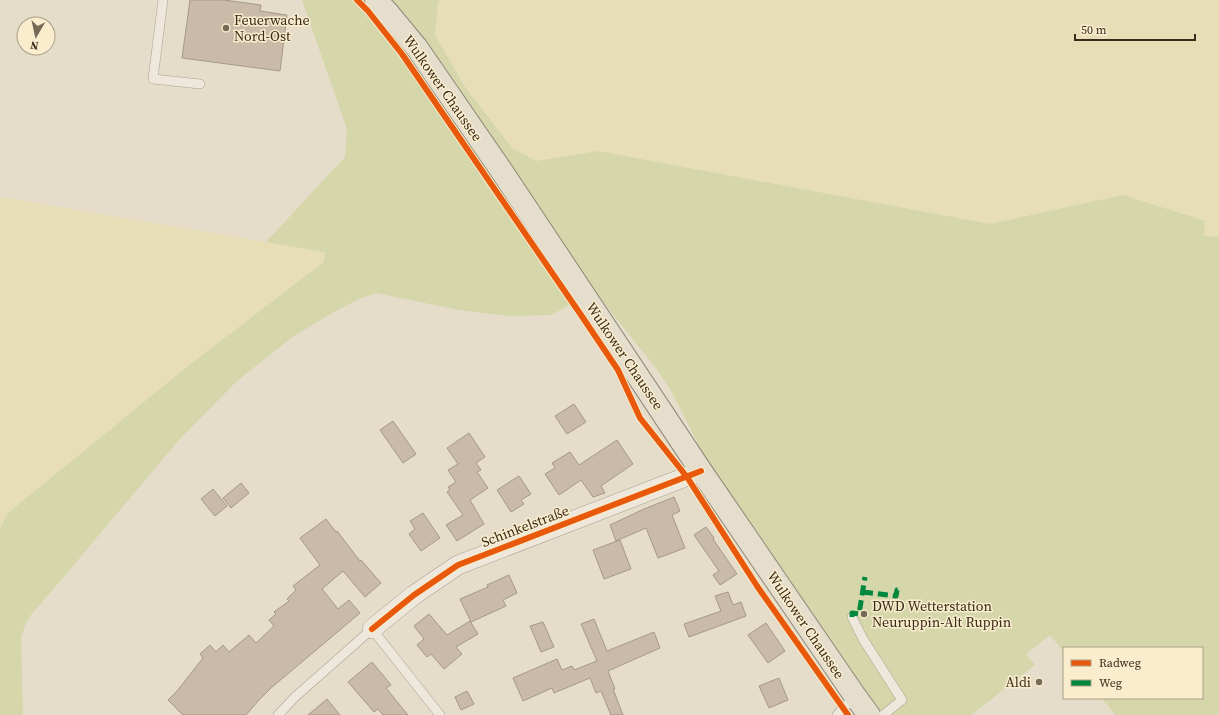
<svg xmlns="http://www.w3.org/2000/svg" width="1219" height="715" viewBox="0 0 1219 715" font-family="'Source Serif 4',serif">
	<style>
		.farmland { fill: #e7deb7 }
		.green { fill: #d5d6aa }
		.building { fill: #cabba9; stroke: #a59888 }
		.lines { fill: none; stroke-linecap: round; stroke-linejoin: round }
		.lane-casing { stroke: #aaa293; stroke-width: 10 }
		.street-casing { stroke: #aaa293; stroke-width: 20 }
		.primary-casing { stroke: #8f877a; stroke-width: 24 }
		.lane { stroke: #ede8db; stroke-width: 9 }
		.street { stroke: #ede8db; stroke-width: 19 }
		.primary { stroke: #e5decc; stroke-width: 22 }
		.quiet { stroke: #00873e; stroke-width: 5; stroke-dasharray: 10 5; stroke-linecap: butt }
		.cycleway-casing { stroke: #f9edcd; stroke-width: 8 }
		.cycleway { stroke: #e8590c; stroke-width: 6 }
		.poi-dot { fill: #756957; stroke: #f9edcd; stroke-width: 1.5 }
		.labels { text-anchor: middle; stroke-width: 3; stroke-linejoin: round; paint-order: stroke }
		.poi-label { font-size: 14px; fill: #392a1a; stroke: #f9edcd; text-anchor: start }
		.street-label { font-size: 14px; fill: #392a1a; stroke: #f9edcd }
	</style>
	<rect width="100%" height="100%" fill="#e5ddc9"/>
	<path class="farmland" d="M 440,0 L 1219,0 L 1219,239 L 1204,236 L 1123,195 L 990,224 L 598,151 L 536,161 L 512,148 L 466,87 L 435,35 L 438,2 Z
		M 0,197 L 325,252 L 324,262 L 193,362 L 8,513 L 0,529 Z"/>
	<path class="green" d="M 302,0 L 358,0 L 376,21 L 497,176 L 576,301 L 551,315 L 509,316 L 458,310 L 377,293 L 361,298 L 332,313 L 291,338 L 237,381 L 178,441 L 56,586 L 30,616 L 25,625 L 21,638 L 23,715 L 0,715 L 0,529 L 8,513 L 193,362 L 324,262 L 325,252 L 266,242 L 345,157 L 347,129 Z
		M 390,0 L 440,0 L 438,2 L 435,35 L 465,87 L 512,148 L 536,161 L 598,151 L 990,224 L 1123,195 L 1205,221 L 1204,236 L 1219,237 L 1219,715 L 1116,715 L 1101,698 L 1202,698 L 1202,648 L 1064,648 L 1064,652 L 1050,635 L 1026,654 L 1035,665 L 971,715 L 880,715 L 710,467 L 670,389 L 656,368 L 594,291 L 590,283 L 511,169 Z"/>
	<path class="building" d="M 190,0 L 224,0 L 261,5 L 260,11 L 287,15 L 280,71 L 182,58 Z
		M 574,404 L 586,422 L 567,434 L 555,416 Z
		M 393,421 L 416,454 L 403,463 L 380,430 Z
		M 469,433 L 485,457 L 476,463 L 481,470 L 477,472 L 488,488 L 470,500 L 484,524 L 457,541 L 446,525 L 463,515 L 447,492 L 450,490 L 448,487 L 456,482 L 448,470 L 458,464 L 447,448 Z
		M 617,440 L 633,464 L 601,486 L 605,493 L 593,497 L 581,480 L 559,495 L 545,474 L 555,468 L 552,463 L 570,452 L 579,465 Z
		M 519,476 L 531,494 L 521,500 L 524,504 L 511,512 L 497,490 Z
		M 241,483 L 249,493 L 231,508 L 223,498 Z
		M 213,489 L 227,506 L 215,516 L 201,499 Z
		M 674,497 L 680,511 L 672,515 L 685,548 L 658,558 L 646,528 L 616,541 L 610,525 L 644,509 Z
		M 423,513 L 440,538 L 421,551 L 409,534 L 415,529 L 410,521 Z
		M 326,519 L 336,532 L 337,531 L 360,561 L 361,560 L 381,583 L 365,597 L 343,571 L 322,589 L 338,609 L 349,600 L 360,613 L 271,688 L 259,700 L 246,715 L 183,715 L 168,700 L 177,691 L 203,658 L 200,654 L 210,645 L 216,652 L 223,645 L 229,652 L 249,635 L 256,643 L 274,626 L 269,620 L 276,614 L 274,612 L 289,601 L 287,599 L 296,590 L 293,586 L 320,565 L 300,538 Z
		M 706,527 L 714,538 L 713,539 L 737,574 L 720,585 L 713,575 L 719,571 L 694,535 Z
		M 620,540 L 631,569 L 604,579 L 593,550 Z
		M 509,575 L 517,593 L 503,600 L 506,606 L 471,622 L 460,599 L 488,587 L 487,585 Z
		M 728,592 L 733,605 L 741,602 L 746,616 L 689,637 L 684,624 L 721,611 L 715,596 Z
		M 429,614 L 447,635 L 470,621 L 478,634 L 456,647 L 462,654 L 444,669 L 431,654 L 427,657 L 417,645 L 424,639 L 414,626 Z
		M 594,619 L 607,651 L 654,632 L 660,648 L 608,671 L 615,689 L 613,689 L 623,715 L 611,715 L 601,691 L 596,693 L 590,678 L 554,693 L 552,688 L 523,701 L 513,678 L 557,659 L 562,670 L 572,666 L 574,670 L 597,661 L 581,624 Z
		M 543,622 L 554,647 L 541,652 L 530,626 Z
		M 766,623 L 785,651 L 768,663 L 748,635 Z
		M 372,662 L 391,685 L 386,688 L 408,715 L 383,715 L 378,709 L 374,712 L 348,682 Z
		M 779,678 L 788,700 L 769,708 L 759,686 Z
		M 467,691 L 474,704 L 461,710 L 455,697 Z
		M 327,699 L 340,715 L 308,715 Z"/>
	<g class="lines">
		<g class="lane-casing">
			<path id="lane" d="M 163,0 L 153,79 L 200,84
				M 852,617 L 863,639 L 902,700 L 883,715
				M 278,715 L 295,697 L 372,629 L 440,715
				M 837,715 L 855,696"/>
		</g>
		<g class="street-casing">
			<path id="street" d="M 372,629 L 414,595 L 458,565 L 701,471"/>
		</g>
		<g class="primary-casing">
			<path id="primary" d="M 376,0 L 388,13 L 417,48 L 503,173 L 701,471 L 855,696 L 869,715"/>
		</g>
		<use href="#lane" class="lane"/>
		<use href="#street" class="street"/>
		<use href="#primary" class="primary"/>
		<path class="quiet" d="M 863,592 L 896,596 L 897,590 L 900,590
			M 852,617 L 852,613 L 859,614 L 865,577"/>
		<g class="cycleway-casing">
			<path id="cycleway" d="M 357,0 L 368,11 L 402,54 L 581,315 L 618,370 L 640,418 L 687,477 L 757,586 L 848,715
				M 372,629 L 414,595 L 458,565 L 701,471"/>
		</g>
		<use href="#cycleway" class="cycleway"/>
	</g>
	<g class="poi-dot">
		<circle cx="226" cy="28" r="4"/>
		<circle cx="864" cy="614" r="4"/>
		<circle cx="1039" cy="682" r="4"/>
	</g>
	<g class="labels">
		<g class="poi-label">
			<text x="234" y="25">Feuerwache<tspan x="234" dy="16">Nord-Ost</tspan></text>
			<text x="872" y="611">DWD Wetterstation<tspan x="872" dy="16">Neuruppin-Alt Ruppin</tspan></text>
			<text x="1031" y="687" text-anchor="end">Aldi</text>
		</g>
		<g class="street-label">
			<text transform="translate(443 88) rotate(55)" y="5">Wulkower Chaussee</text>
			<text transform="translate(625 356) rotate(56)" y="5">Wulkower Chaussee</text>
			<text transform="translate(525 526) rotate(-21)" y="5">Schinkelstraße</text>
			<text transform="translate(806 625) rotate(56)" y="5">Wulkower Chaussee</text>
		</g>
	</g>
	<rect x="1063" y="647" width="140" height="52" fill="#f9edcd" stroke="#ac9f85"/>
	<rect x="1071" y="660" width="20" height="6" fill="#e8590c" stroke="#ac9f85"/>
	<text x="1099" y="667" font-size="12" fill="#392a1a">Radweg</text>
	<rect x="1071" y="680" width="20" height="6" fill="#00873e" stroke="#ac9f85"/>
	<text x="1099" y="687" font-size="12" fill="#392a1a">Weg</text>
	<g transform="translate(36 36) rotate(189)"><circle r="19" fill="#f9edcd" stroke="#ac9f85"/>
	<path d="M0-3L7 15L0 10L-7 15Z" fill="#756957"/>
	<text y="-6" font-size="11" font-weight="bold" text-anchor="middle" fill="#392a1a">N</text>
	</g>
	<path d="M1075 34v6h120v-6" fill="none" stroke="#392a1a" stroke-width="2"/>
	<text x="1081" y="34" font-size="12" fill="#392a1a" stroke="#f9edcd" stroke-width="3" paint-order="stroke">50 m</text>
</svg>
